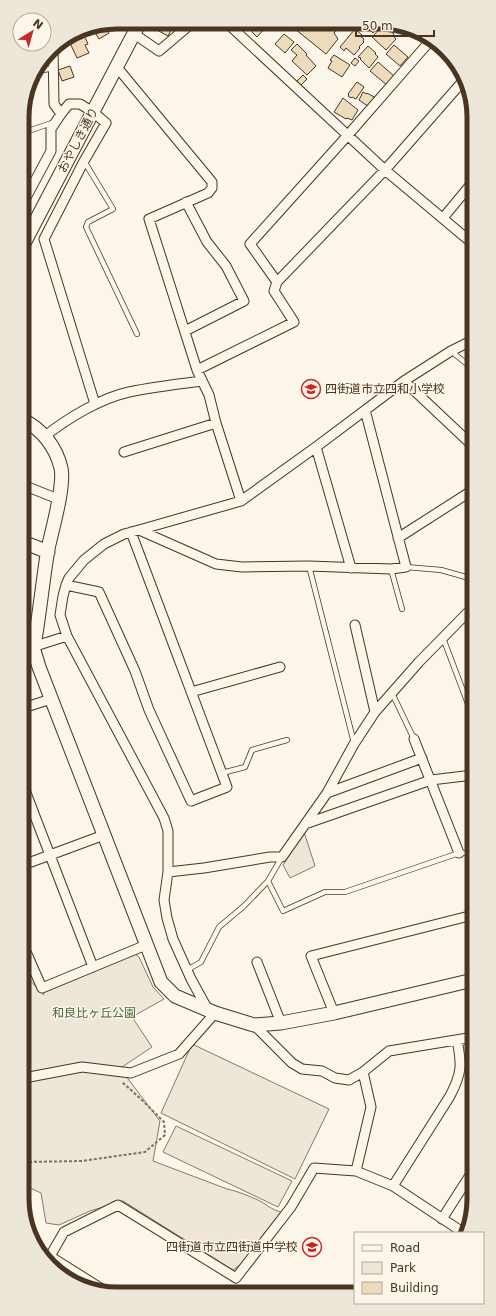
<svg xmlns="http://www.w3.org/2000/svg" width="496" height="1316" viewBox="0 0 496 1316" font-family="'DejaVu Sans','Noto Sans JP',sans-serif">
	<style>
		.green { fill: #ede6d9; stroke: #887966 }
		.building { fill: #ecdcbc; stroke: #4a3520 }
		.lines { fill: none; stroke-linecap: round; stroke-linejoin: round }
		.lane-casing { stroke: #4a3520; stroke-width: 6 }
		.street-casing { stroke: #4a3520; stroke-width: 11 }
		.secondary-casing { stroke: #4a3520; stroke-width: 15 }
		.path { stroke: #7f6f5c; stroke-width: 2; stroke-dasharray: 3 2; stroke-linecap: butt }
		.lane { stroke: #fbf6e9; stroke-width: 4.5 }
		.street { stroke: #fbf6e9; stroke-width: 9 }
		.secondary { stroke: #fbf6e9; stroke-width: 13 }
		.labels { text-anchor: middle; stroke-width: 3; stroke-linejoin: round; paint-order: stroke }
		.street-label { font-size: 12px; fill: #4a3520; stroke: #fbf6e9 }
		.poi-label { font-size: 12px; fill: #4a3520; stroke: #fbf6e9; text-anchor: start }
		.park-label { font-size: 12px; fill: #436837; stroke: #fbf6e9 }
		.rim { fill: none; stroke: #4a3520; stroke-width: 5 }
	</style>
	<rect width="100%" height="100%" fill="#fbf6e9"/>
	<path class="green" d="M 304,832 L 315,866 L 290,878 L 283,865 Z
		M 135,954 L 139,957 L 153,987 L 164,999 L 132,1017 L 152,1047 L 122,1067 L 119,1067 L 160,1121 L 153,1161 L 227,1189 C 237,1191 249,1196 258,1200 C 266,1204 272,1210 281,1212 L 240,1265 L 233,1270 L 123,1201 L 90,1211 L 59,1225 L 46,1223 L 41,1193 L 24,1185 L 24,974 L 44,995 L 43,993 Z
		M 192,1044 L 329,1109 L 295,1179 L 161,1113 Z
		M 176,1126 L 292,1181 L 278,1207 L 163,1152 Z"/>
	<path class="building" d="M 161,22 L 176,22 L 178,23 L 175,30 L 172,28 L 168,36 L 157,30 Z
		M 284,23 L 322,23 L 331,30 L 335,26 L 338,28 L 334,33 L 338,39 L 326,54 L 295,29 L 293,31 Z
		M 105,24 L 109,33 L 99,39 L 94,31 L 92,32 L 90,27 Z
		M 368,24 L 381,24 L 373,33 L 366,26 Z
		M 398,24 L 409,30 L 406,33 L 397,26 Z
		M 260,25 L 261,26 L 262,25 L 264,27 L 263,28 L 264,29 L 257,37 L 252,32 L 254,29 L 256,30 Z
		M 383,25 L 394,34 L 393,36 L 396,39 L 386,50 L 372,37 Z
		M 355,29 L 362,35 L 360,36 L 364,39 L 363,41 L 364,42 L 359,47 L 360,48 L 354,55 L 346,48 L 344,51 L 340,47 Z
		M 284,34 L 294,42 L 285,53 L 275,44 Z
		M 85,37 L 88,44 L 85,45 L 89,53 L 77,58 L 70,43 Z
		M 297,44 L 307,54 L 306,55 L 316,66 L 307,75 L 292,61 L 297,55 L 291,50 Z
		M 394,45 L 408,57 L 400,66 L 386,54 Z
		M 368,46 L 376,53 L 375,54 L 378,57 L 369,68 L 360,59 L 361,58 L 358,57 Z
		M 334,55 L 350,65 L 342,77 L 328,68 L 332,61 L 330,60 Z
		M 355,58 L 359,61 L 355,66 L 351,63 Z
		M 378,62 L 394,76 L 387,85 L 370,71 Z
		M 70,66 L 74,77 L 62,81 L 58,70 Z
		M 303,75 L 307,79 L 299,87 L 295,83 Z
		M 357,82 L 364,87 L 356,99 L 352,97 L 351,98 L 348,96 L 349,95 L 348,94 Z
		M 363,92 L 366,94 L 367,93 L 374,97 L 373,98 L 375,99 L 369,107 L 359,100 Z
		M 343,98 L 358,110 L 352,120 L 347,118 L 346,119 L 334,112 Z"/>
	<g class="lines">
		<g class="lane-casing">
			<path id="lane" d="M 34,72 L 53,68
				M 22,133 L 55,122
				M 84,161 L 113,209 L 88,222 L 86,227 L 137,334
				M 451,351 L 473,369
				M 309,566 L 354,743
				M 406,567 L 441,570 L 473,579
				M 391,569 L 402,609
				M 443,638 L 473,717
				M 392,693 L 414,739
				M 222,773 L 245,767 L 252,750 L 287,740
				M 282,857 L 268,881 L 283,911 L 325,892 L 345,892 L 459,853 L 473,853
				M 187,970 L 201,962 L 219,927 L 244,906 L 268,881"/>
		</g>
		<g class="street-casing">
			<path id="street" d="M 227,23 L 385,170 L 472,243
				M 133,33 L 159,51 L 192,23
				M 53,47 L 54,104 L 61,114 L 69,104 L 80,104 L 93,112 L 106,123 L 84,161 L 44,239 L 95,404
				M 116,66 L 212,182 L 212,188 L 208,193 L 149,219 L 197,370 L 209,395 L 216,423 L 241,501
				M 22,205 L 51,151 L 51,129 L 61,114
				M 443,218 L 472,183
				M 277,282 L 250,244 L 348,135 L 430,41
				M 185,331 L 244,301 L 226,266 L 207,242 L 186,202
				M 197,370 L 294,322 L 274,291 L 277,282 L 385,170 L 463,81
				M 404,381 L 473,446
				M 45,436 C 68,418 101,398 129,392 C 153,387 178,384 202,381
				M 316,447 L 351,568
				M 124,452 L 216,423
				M 23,485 L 58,499
				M 139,530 L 216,564 L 242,567 L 309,566 L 391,569 L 406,567 L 365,410
				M 398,538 L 473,490
				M 66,585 L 99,592 L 135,671 L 149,710 L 191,801 L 227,787 L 131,532
				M 355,625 L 375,712
				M 23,650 L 67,636
				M 191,692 L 280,667
				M 23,708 L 51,699
				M 414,739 L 459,853
				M 23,785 L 93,967
				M 327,793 L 422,758
				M 305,824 L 431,780 L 473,775
				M 23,865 L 104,835
				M 168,872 L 204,868 L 270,857 L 282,857 L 327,793 L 354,744 L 375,712 L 419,662 L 473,607
				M 23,945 L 42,988 L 146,945
				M 257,962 L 281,1023
				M 208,1010 L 191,979 L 173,939 L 167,918 L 164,900 L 168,872 L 168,831 L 164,818 L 67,636 L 60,615 L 63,596 L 66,585 L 69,578 L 84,560 L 104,544 L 124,534 L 139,530 L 241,501 L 316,447 L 404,381 L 451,351 L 473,340
				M 334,1013 L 311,956 L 473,915
				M 254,1025 L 292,1063 L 302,1069 L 322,1071 L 335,1078 L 349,1080 L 363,1072 L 389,1051 L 474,1037
				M 24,1078 L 82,1067 L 131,1073 L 179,1054 L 215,1013
				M 356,1171 L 371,1107 L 363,1072
				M 393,1186 L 450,1096 C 462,1073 462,1065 457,1040
				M 442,1219 L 474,1169
				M 49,1258 L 64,1232 L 118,1205 L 236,1278 L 291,1207 L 314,1168 L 356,1171 L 393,1186 L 464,1233"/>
		</g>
		<g class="secondary-casing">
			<path id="secondary" d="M 22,247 L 140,22
				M 23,420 C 42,429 56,447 61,468 C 65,486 52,530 48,549 C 43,579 40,610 35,640 L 33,647 L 39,667 L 161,982 L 175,996 L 215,1013 L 254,1025 L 281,1023 L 334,1013 L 473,980
				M 23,542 L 48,552
				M 49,1258 L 103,1292"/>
		</g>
		<path class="path" d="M 24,1162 L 82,1161 L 145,1152 L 165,1135 L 164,1122 L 143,1101 L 122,1082
			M 227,1292 L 231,1286"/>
		<use href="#lane" class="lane"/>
		<use href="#street" class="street"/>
		<use href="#secondary" class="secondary"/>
	</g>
	<defs>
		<g id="school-ring" transform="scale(1)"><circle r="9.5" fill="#fbf6e9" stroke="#c62828" stroke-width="1.5"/><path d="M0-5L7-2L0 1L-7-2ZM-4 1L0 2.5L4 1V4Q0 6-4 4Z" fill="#c62828"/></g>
	</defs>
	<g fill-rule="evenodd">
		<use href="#school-ring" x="311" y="389"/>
		<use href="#school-ring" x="312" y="1247"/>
	</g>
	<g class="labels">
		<g class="street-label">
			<text transform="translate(78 140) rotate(-62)" y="4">おやしき通り</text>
		</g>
		<g class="poi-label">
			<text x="325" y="393">四街道市立四和小学校</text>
			<text x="298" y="1251" text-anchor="end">四街道市立四街道中学校</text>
		</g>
		<g class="park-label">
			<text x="94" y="1017">和良比ヶ丘公園</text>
		</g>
	</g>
	<path d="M0 0H496V1316H0ZM117 29H379A88 88 0 0 1 467 117V1199A88 88 0 0 1 379 1287H117A88 88 0 0 1 29 1199V117A88 88 0 0 1 117 29Z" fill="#ede7d9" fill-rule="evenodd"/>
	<path class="rim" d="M117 29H379A88 88 0 0 1 467 117V1199A88 88 0 0 1 379 1287H117A88 88 0 0 1 29 1199V117A88 88 0 0 1 117 29Z"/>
	<rect x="354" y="1232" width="130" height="72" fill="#fbf6e9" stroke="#b4a999"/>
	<rect x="362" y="1245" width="20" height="6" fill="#fbf6e9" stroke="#b4a999"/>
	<text x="390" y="1252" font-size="12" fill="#4a3520">Road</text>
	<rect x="362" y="1262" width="20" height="12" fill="#ede6d9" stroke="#b4a999"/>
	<text x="390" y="1272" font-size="12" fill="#4a3520">Park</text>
	<rect x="362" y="1282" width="20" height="12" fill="#ecdcbc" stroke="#b4a999"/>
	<text x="390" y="1292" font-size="12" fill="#4a3520">Building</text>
	<g transform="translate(32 32) rotate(37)"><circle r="19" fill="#fbf6e9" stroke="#b4a999"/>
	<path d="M0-3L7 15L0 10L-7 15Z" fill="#c62828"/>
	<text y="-6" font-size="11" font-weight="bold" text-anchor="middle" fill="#4a3520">N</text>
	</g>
	<path d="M356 30v6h78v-6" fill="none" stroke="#4a3520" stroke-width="2"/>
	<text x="362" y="30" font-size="12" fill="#4a3520" stroke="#fbf6e9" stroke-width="3" paint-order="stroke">50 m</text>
</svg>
